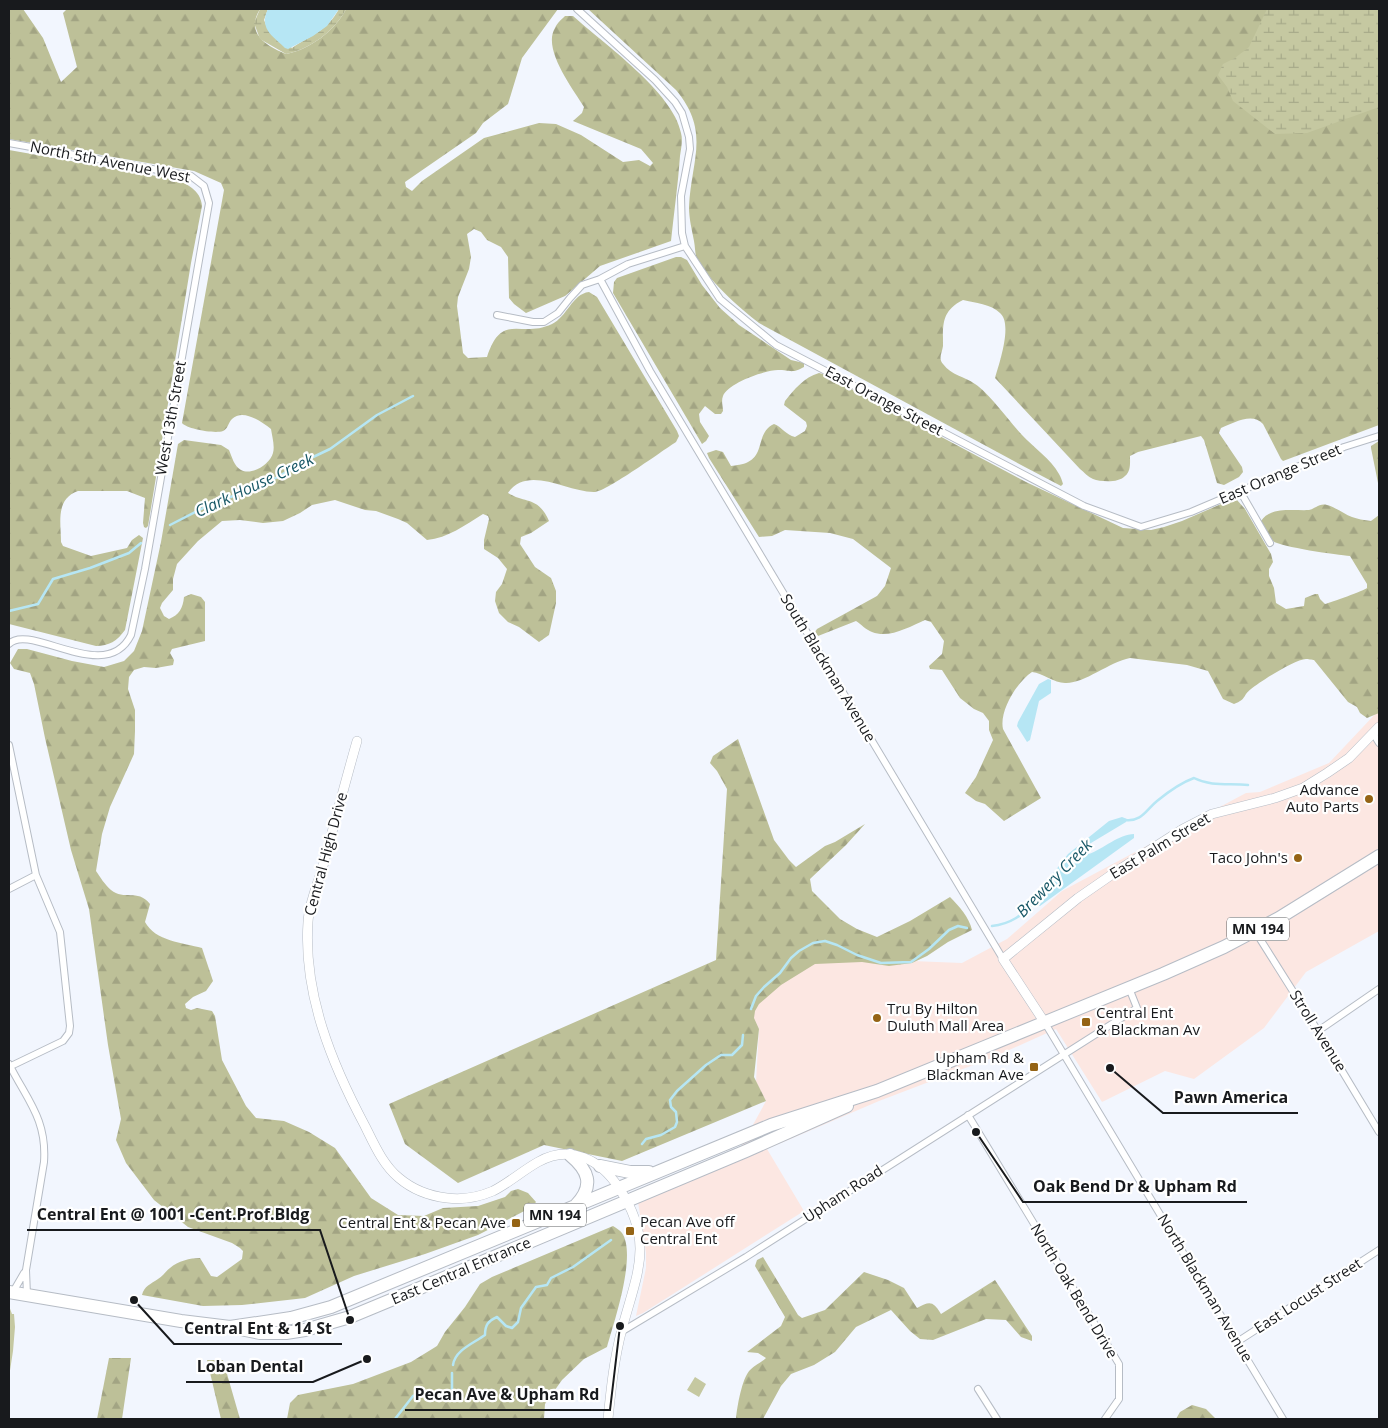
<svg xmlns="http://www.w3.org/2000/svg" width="1388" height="1428" viewBox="0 0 1388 1428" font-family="'Open Sans',sans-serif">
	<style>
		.commercial { fill: #fce7e2 }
		.green { fill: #c5c8a1 }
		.forest { fill: url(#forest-firs) }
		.wetland { fill: url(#wetland-marsh) }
		.water { fill: #b6e6f4 }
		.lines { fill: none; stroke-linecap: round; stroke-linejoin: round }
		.stream { stroke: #b6e6f4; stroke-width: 2.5 }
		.street-casing { stroke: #b6bcc5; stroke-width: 8 }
		.secondary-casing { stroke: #b6bcc5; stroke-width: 10 }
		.highway-casing { stroke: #b6bcc5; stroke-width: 14 }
		.street { stroke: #fff; stroke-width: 6 }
		.secondary { stroke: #fff; stroke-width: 9 }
		.highway { stroke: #fff; stroke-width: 12 }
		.poi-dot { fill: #956415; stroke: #fff; stroke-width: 2 }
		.labels { text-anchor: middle; stroke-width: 4.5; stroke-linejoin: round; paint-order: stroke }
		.shield { fill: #fff; stroke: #5d5f61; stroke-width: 1 }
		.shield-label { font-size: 14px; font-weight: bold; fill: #181a1d }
		.street-label { font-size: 15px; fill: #181a1d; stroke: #fff }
		.poi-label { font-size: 15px; fill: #181a1d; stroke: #fff; text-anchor: end }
		.water-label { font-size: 16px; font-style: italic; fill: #195867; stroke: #fff }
		.leader { fill: none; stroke: #181a1d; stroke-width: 2 }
		.callout-dot { fill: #181a1d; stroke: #fff; stroke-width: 2 }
		.callout-label { font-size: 16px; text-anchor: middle; font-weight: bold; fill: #181a1d; stroke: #fff; stroke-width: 4.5; stroke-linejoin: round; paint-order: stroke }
	</style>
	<defs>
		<pattern id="forest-firs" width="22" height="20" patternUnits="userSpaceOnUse" patternTransform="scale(1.25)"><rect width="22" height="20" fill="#bdc098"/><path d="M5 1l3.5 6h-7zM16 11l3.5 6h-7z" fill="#a2a483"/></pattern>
		<pattern id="wetland-marsh" width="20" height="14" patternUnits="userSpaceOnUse" patternTransform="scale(1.25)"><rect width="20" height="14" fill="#c5c8a1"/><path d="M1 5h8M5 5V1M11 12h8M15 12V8" fill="none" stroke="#a8ab8a"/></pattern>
	</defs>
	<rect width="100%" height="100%" fill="#f2f6fe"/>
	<path class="commercial" d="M 1379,710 L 1379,931 L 1306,972 L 1264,1028 L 1194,1079 L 1165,1071 L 1102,1102 L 1056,1029 L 989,1059 L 879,1101 L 767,1149 L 804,1211 L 643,1313 L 636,1316 L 646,1268 L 646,1253 L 638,1202 L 732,1163 L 766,1101 L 756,1082 L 759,1029 L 743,997 L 811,957 L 962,963 L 1007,939 L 1062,891 L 1246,793 L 1260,792 L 1329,763 Z"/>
	<path class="green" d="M 9,1306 L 12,1314 L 14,1314 L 15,1327 L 13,1351 L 9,1377 Z
		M 695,1377 L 706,1384 L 699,1397 L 687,1390 Z"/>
	<path class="forest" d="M 9,9 L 23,9 L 43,38 L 61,82 L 77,67 L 63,13 L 67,9 L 260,9 C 245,33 266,46 286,54 C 309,50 336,30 346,9 L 558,9 L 522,58 L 508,104 L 483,123 L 476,133 L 405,182 L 406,187 L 412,191 L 422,181 L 484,138 L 539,123 L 556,124 L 581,135 L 623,162 L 639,160 L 650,166 L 653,163 L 641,149 L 573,121 L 582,113 L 584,107 C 573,89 542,49 555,28 C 557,23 562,19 565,16 L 573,16 C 603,43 674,93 681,133 C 683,140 681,149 680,156 C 678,185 674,212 671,241 L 600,266 L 565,296 L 526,313 L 514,304 L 509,298 L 508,257 L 501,247 L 487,240 L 481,232 L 474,229 L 467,234 L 471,257 L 469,269 L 458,297 L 457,306 L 463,353 L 468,358 L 487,357 C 502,311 520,339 552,324 C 567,317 572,294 589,292 L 597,297 L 677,431 L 679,436 L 676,442 C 662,451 607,491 595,492 C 568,493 528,464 508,493 C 526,504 538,496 549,521 L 531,533 L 521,537 L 520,544 L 535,567 L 551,578 L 556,591 L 556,603 L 549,635 L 539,642 L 519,627 L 508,622 L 499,613 L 495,601 L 496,592 L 502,584 L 507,569 L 498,558 L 484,549 L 484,540 L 489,519 L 488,516 L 483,514 C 465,525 448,538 427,540 L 407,523 L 398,519 L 376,511 L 365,510 L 335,500 L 312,505 L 300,513 L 283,521 L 263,523 L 240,520 L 222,521 L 198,541 L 177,564 L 173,579 L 173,590 L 162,603 L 160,608 L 164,616 L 169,619 C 179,615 183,608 184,597 L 191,594 L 201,597 L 205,602 L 205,641 L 172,649 L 170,653 L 174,660 L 173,665 L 156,668 L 144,667 L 134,670 L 129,677 L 128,689 L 135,710 L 135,731 L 134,754 L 110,807 L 102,834 L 96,871 C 100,877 105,885 111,890 C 124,901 137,888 150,904 L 145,922 C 155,941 183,943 202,948 L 213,981 L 206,991 L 193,997 L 185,1004 L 186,1008 L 191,1010 L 197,1008 L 212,1011 L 215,1016 L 222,1060 L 246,1106 L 256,1118 L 284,1121 L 309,1132 L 335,1148 L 371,1198 L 398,1215 L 424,1216 L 443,1208 L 478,1206 L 505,1197 L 511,1191 L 518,1189 L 528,1193 L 536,1202 L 532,1207 L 478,1235 L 425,1254 L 354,1276 L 305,1298 L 242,1305 L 203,1306 L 142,1295 C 144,1286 151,1284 158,1279 C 163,1276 166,1271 170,1268 C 178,1261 190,1258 200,1258 L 211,1276 L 217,1277 L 242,1259 L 243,1251 L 240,1248 L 232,1243 L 188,1227 L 154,1200 L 126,1163 L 116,1140 L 121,1119 L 108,1045 L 89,909 L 71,850 L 45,738 L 34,684 L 30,673 L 14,669 L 10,663 L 18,649 L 27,649 L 72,661 L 104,667 L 124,661 L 134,651 L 142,631 L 161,542 L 178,444 L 184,440 L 221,445 L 229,450 C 232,457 234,466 241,470 C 252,476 270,464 273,453 C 275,446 272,436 271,429 C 262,422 243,408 232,419 C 228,423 228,429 223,431 C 215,434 187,429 182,423 L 224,190 L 221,183 L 194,171 L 9,139 Z
		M 588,9 L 1379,9 L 1379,425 L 1283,461 L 1281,459 L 1263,424 C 1252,412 1234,423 1221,428 L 1219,433 L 1242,467 L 1243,472 L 1239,477 L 1224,485 L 1217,483 L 1204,440 L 1201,436 L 1138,452 L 1130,456 C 1130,463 1131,471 1125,476 C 1119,483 1101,482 1093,479 C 1088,477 1084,472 1080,469 L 995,378 C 999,364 1013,324 1000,313 C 991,304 975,303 963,300 C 941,311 943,325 943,346 C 942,353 938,358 943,364 C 952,376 964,376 975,384 C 990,394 1008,420 1022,435 C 1033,447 1051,459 1059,474 C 1061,477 1062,481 1063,484 L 1061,486 L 1023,466 L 759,323 C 742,310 704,277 696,256 C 695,252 695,246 694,241 C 692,230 689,219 689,207 C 691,160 711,132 676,90 Z
		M 9,150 L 173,179 C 186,183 201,190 202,206 L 191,263 L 148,526 L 146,528 L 144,527 L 143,523 L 145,498 L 127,491 L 78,491 C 55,499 61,523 61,542 L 63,546 L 91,556 L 127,548 L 132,540 L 139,535 L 143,538 L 125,630 C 117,641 109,646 96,646 L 9,624 Z
		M 676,257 L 681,257 L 687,260 L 702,285 L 720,308 L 739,325 L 791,360 L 804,363 L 804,367 C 792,374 790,370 778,370 C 765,370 728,383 723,396 C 721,401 723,406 723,411 L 721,414 L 715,414 L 705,406 L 699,414 L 700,422 L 709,436 L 706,441 L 702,444 L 613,293 L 614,282 L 617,278 Z
		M 819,373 L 823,374 L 1026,482 L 1123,528 L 1151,530 L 1164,527 L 1182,521 L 1228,501 L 1237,500 L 1245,509 L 1271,554 L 1273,562 L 1269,569 L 1269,576 L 1274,588 L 1276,603 L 1286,609 L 1304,606 L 1305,598 L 1315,594 L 1318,594 L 1320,599 L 1325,604 C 1330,603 1365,590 1367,588 L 1367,584 L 1350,556 C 1338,555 1280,547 1273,541 C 1267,536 1265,528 1261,521 C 1270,506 1295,511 1309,510 C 1315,509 1319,503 1327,505 C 1335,507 1344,514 1352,517 C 1357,519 1364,520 1371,521 L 1379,515 L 1379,713 L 1367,718 L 1360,713 L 1357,707 L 1348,702 L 1314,660 C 1313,660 1307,659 1306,659 C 1295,659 1260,682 1251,689 C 1242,696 1247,699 1234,704 L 1223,699 L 1208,671 L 1187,665 L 1130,658 C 1109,662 1084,684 1065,683 C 1054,683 1043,673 1032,672 C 1017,682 999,711 1003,729 L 1041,798 L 1004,821 L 985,804 L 976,801 L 965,793 L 976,777 L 993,740 L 989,730 L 989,721 L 983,713 L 974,709 L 960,698 L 942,670 L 930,669 L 929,666 L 942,654 L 944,641 L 931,622 L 925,620 C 909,627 889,639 872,632 C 866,630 861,624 856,621 L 818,636 L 815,632 L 817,629 L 877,596 L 885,586 L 891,568 L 853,539 L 830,533 L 785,530 L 772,536 L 759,537 L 709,458 L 707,453 L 716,450 L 723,452 L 731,466 C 736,465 743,465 748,462 C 765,454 756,432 774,424 C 782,427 786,435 795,437 L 805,431 L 807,426 L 806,422 L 784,405 L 785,401 C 794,390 804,377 819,373 Z
		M 1379,441 L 1379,488 L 1371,448 L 1371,446 Z
		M 738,739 L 774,840 L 789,860 L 796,867 L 825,846 L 835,842 L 865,824 L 846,845 L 810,879 L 812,891 L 840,919 L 857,929 L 877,937 L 910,921 L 950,897 C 959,906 969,917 972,930 L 948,942 L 927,956 L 912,963 L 889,966 L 862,962 L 815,964 L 781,985 L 759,1004 L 755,1011 L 754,1018 L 759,1029 L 754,1077 L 766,1101 L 622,1161 L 544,1145 L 458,1183 L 405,1144 L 389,1104 L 716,960 L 727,789 L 717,771 L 710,763 L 713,756 Z
		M 613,1226 C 616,1228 620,1230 622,1233 C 637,1255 614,1322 607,1347 L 584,1359 L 562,1380 L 545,1404 L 544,1419 L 287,1419 L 290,1403 L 298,1395 L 353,1384 L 411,1362 L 437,1346 L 445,1332 L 465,1307 L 480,1284 L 492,1277 Z
		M 763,1257 L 798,1315 L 802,1318 L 825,1310 L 864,1272 L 888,1280 L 904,1288 L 917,1308 C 930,1301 933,1301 941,1314 L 995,1280 L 1032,1336 L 1032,1341 L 1021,1337 L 1006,1320 L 986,1319 L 933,1340 L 920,1339 L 910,1331 L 891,1310 L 856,1327 L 835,1352 L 814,1365 L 791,1374 L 781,1386 L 763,1419 L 736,1419 C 737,1407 742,1378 750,1370 C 755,1365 761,1363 766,1358 L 758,1353 L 747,1352 L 781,1326 L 785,1317 L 755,1266 L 757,1260 Z
		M 109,1358 L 131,1358 L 122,1419 L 97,1419 Z
		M 207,1360 L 223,1360 L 240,1419 L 221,1419 Z
		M 1192,1405 L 1206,1409 L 1216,1419 L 1176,1419 L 1180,1412 Z"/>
	<path class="wetland" d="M 260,9 L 268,9 L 264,20 L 269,32 L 292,48 C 312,34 326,32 339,9 L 346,9 C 336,30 309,50 286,54 L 260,39 L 254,23 Z
		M 1267,9 L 1379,9 L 1379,107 L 1307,133 L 1275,134 L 1233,101 L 1227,87 L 1218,75 L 1223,64 L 1235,58 L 1249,47 Z"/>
	<path class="water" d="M 268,9 L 339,9 L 327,26 L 313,36 L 288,49 L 285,48 C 271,35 259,28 268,9 Z
		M 1048,679 L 1051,680 L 1051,693 L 1039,701 L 1030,740 L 1027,742 L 1017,726 L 1018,722 L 1039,684 Z
		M 1122,817 L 1127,819 L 1126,822 L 1086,846 L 1083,849 L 1084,851 L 1089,854 C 1103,849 1119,834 1134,834 L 1134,838 L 1040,906 L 1035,905 L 1032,902 L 1035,897 L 1068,854 L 1109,821 Z"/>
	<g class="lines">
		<path class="stream" d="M 170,525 L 207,506 L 265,484 L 311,458 L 330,449 L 377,415 L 413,396
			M 9,611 L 38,604 L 53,579 L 90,568 L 129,553 L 141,543
			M 1125,820 C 1142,822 1146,810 1157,801 C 1168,792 1180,783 1194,778 C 1212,787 1229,783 1248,785
			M 992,926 C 1011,924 1022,915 1034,903
			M 751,1009 L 756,996 L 764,987 L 780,973 L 791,958 L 799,951 L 813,943 L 825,941 L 837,945 L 857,955 L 881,963 L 911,962 L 929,949 L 949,930 L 958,926 L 967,928
			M 642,1144 L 646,1139 L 661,1135 L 675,1127 L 677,1122 L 676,1112 L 671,1107 L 670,1100 L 677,1091 L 706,1065 L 721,1055 L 732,1055 L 742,1045 L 743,1035
			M 453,1365 C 455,1350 474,1343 485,1335 C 485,1325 488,1321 497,1317 L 506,1326 L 512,1328 L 518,1322 L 521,1308 L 536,1287 L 547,1285 L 551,1278 L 573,1267 L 611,1240
			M 395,1419 L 413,1396 L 425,1392 L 444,1397 L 452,1390 L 452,1373"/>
		<g class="street-casing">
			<path id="street" d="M 577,9 L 655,80 L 675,102 L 682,113 L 689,137 L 690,149 L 681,196 L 682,233 L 685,246 L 720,299 L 776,345 L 1084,506 L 1141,527 L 1191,512 L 1344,447 L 1379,436
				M 9,143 L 191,176 L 204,186 L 209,203 L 145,569 L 131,635 C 106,686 30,622 9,644
				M 600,279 L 650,371 L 1003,959
				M 497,315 L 533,322 L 544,322 L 558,313 L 570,298 L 582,285 L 600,279 L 628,264 L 685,246
				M 1240,491 L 1270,543
				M 1373,733 L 1379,743
				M 9,745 L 36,875 L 60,932 L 70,1026 L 69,1033 L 63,1041 L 9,1067
				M 9,889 L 36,875
				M 1255,931 L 1318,1031 L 1379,1132
				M 1045,1023 L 1283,1419
				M 1318,1031 L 1379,989
				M 9,1064 C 27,1100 47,1119 44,1162 L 26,1270 L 27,1295
				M 968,1115 L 1119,1364 L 1119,1399 L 1105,1419
				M 13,1292 L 24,1273
				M 621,1332 L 746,1257 L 1137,1008 L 1129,988
				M 1237,1342 L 1379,1250
				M 978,1389 L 997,1419"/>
		</g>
		<g class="secondary-casing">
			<path id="secondary" d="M 357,741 C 345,783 334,825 323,866 C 318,884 309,903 308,922 C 303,994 332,1064 365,1126 C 374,1144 383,1165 399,1178 C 412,1189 430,1196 447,1198 C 463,1200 479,1197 493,1191 C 509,1183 522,1171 538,1162 C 570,1144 600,1159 619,1188 C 655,1242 637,1273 622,1329 C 614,1359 611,1389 608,1419
				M 1045,1023 L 1003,959 L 1078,898 L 1117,871 L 1183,829 L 1212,814 L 1275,798 L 1303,788 L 1327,773 L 1349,758 L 1379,727"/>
		</g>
		<g class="highway-casing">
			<path id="highway" d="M 570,1155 C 588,1170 595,1185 576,1205
				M 600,1166 L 630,1172 L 649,1172
				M 9,1292 L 181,1321 L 230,1327 L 260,1333 L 286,1333 L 305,1330 L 350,1317 L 420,1288 L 746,1151 L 847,1106
				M 230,1327 L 291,1318 L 331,1307 L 771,1125 L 877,1091 L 1163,974 L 1224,947 L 1279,918 L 1379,856"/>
		</g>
		<use href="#street" class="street"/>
		<use href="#secondary" class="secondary"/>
		<use href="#highway" class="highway"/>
	</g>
	<g class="poi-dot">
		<circle cx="1369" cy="799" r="5"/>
		<circle cx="1298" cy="858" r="5"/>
		<circle cx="877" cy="1018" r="5"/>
		<rect x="1081" y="1017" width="10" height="10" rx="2.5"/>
		<rect x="1029" y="1062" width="10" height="10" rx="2.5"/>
		<rect x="511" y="1218" width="10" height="10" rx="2.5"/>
		<rect x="625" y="1226" width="10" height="10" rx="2.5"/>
	</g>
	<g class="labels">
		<g class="shield">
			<rect x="1227" y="917.5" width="62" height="23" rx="4"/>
			<rect x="524" y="1203.5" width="62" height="23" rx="4"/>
		</g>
		<g class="shield-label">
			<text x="1258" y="934">MN 194</text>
			<text x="555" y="1220">MN 194</text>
		</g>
		<g class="street-label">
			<text transform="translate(110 162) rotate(11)" y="5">North 5th Avenue West</text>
			<text transform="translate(884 401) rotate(28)" y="5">East Orange Street</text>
			<text transform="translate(171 418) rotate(-80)" y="5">West 13th Street</text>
			<text transform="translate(1280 474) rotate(-23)" y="5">East Orange Street</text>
			<text transform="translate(828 668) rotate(59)" y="5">South Blackman Avenue</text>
			<text transform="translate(1160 846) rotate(-31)" y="5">East Palm Street</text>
			<text transform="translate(326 854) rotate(-75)" y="5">Central High Drive</text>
			<text transform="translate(1318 1031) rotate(58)" y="5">Stroll Avenue</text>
			<text transform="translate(843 1194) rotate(-33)" y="5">Upham Road</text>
			<text transform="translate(461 1271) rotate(-23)" y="5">East Central Entrance</text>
			<text transform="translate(1205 1288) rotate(59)" y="5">North Blackman Avenue</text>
			<text transform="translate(1074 1291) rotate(59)" y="5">North Oak Bend Drive</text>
			<text transform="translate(1308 1296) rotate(-33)" y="5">East Locust Street</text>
		</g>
		<g class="poi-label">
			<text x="1359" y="795">Advance<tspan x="1359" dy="17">Auto Parts</tspan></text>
			<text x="1288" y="863">Taco John's</text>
			<text x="887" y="1014" text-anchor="start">Tru By Hilton<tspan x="887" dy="17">Duluth Mall Area</tspan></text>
			<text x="1096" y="1018" text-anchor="start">Central Ent<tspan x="1096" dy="17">&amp; Blackman Av</tspan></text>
			<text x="1024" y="1063">Upham Rd &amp;<tspan x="1024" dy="17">Blackman Ave</tspan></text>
			<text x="640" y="1227" text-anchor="start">Pecan Ave off<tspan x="640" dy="17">Central Ent</tspan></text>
			<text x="506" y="1228">Central Ent &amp; Pecan Ave</text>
		</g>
		<g class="water-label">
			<text transform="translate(254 485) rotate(-25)" y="6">Clark House Creek</text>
			<text transform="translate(1054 878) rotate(-46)" y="6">Brewery Creek</text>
		</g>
	</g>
	<path class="leader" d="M1110 1068L1163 1113H1298M976 1132L1023 1202H1247M350 1320L320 1230H27M134 1300L174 1344H342M367 1359L313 1382H186M620 1326L610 1410H405"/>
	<g class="callout-dot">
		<circle cx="1110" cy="1068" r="5"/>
		<circle cx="976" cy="1132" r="5"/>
		<circle cx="350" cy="1320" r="5"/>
		<circle cx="134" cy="1300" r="5"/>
		<circle cx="367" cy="1359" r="5"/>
		<circle cx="620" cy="1326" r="5"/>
	</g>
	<g class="callout-label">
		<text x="1231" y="1103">Pawn America</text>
		<text x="1135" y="1192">Oak Bend Dr &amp; Upham Rd</text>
		<text x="173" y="1220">Central Ent @ 1001 -Cent.Prof.Bldg</text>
		<text x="258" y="1334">Central Ent &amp; 14 St</text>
		<text x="250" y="1372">Loban Dental</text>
		<text x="507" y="1400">Pecan Ave &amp; Upham Rd</text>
	</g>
	<rect width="1388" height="1428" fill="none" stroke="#181a1d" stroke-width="20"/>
</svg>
